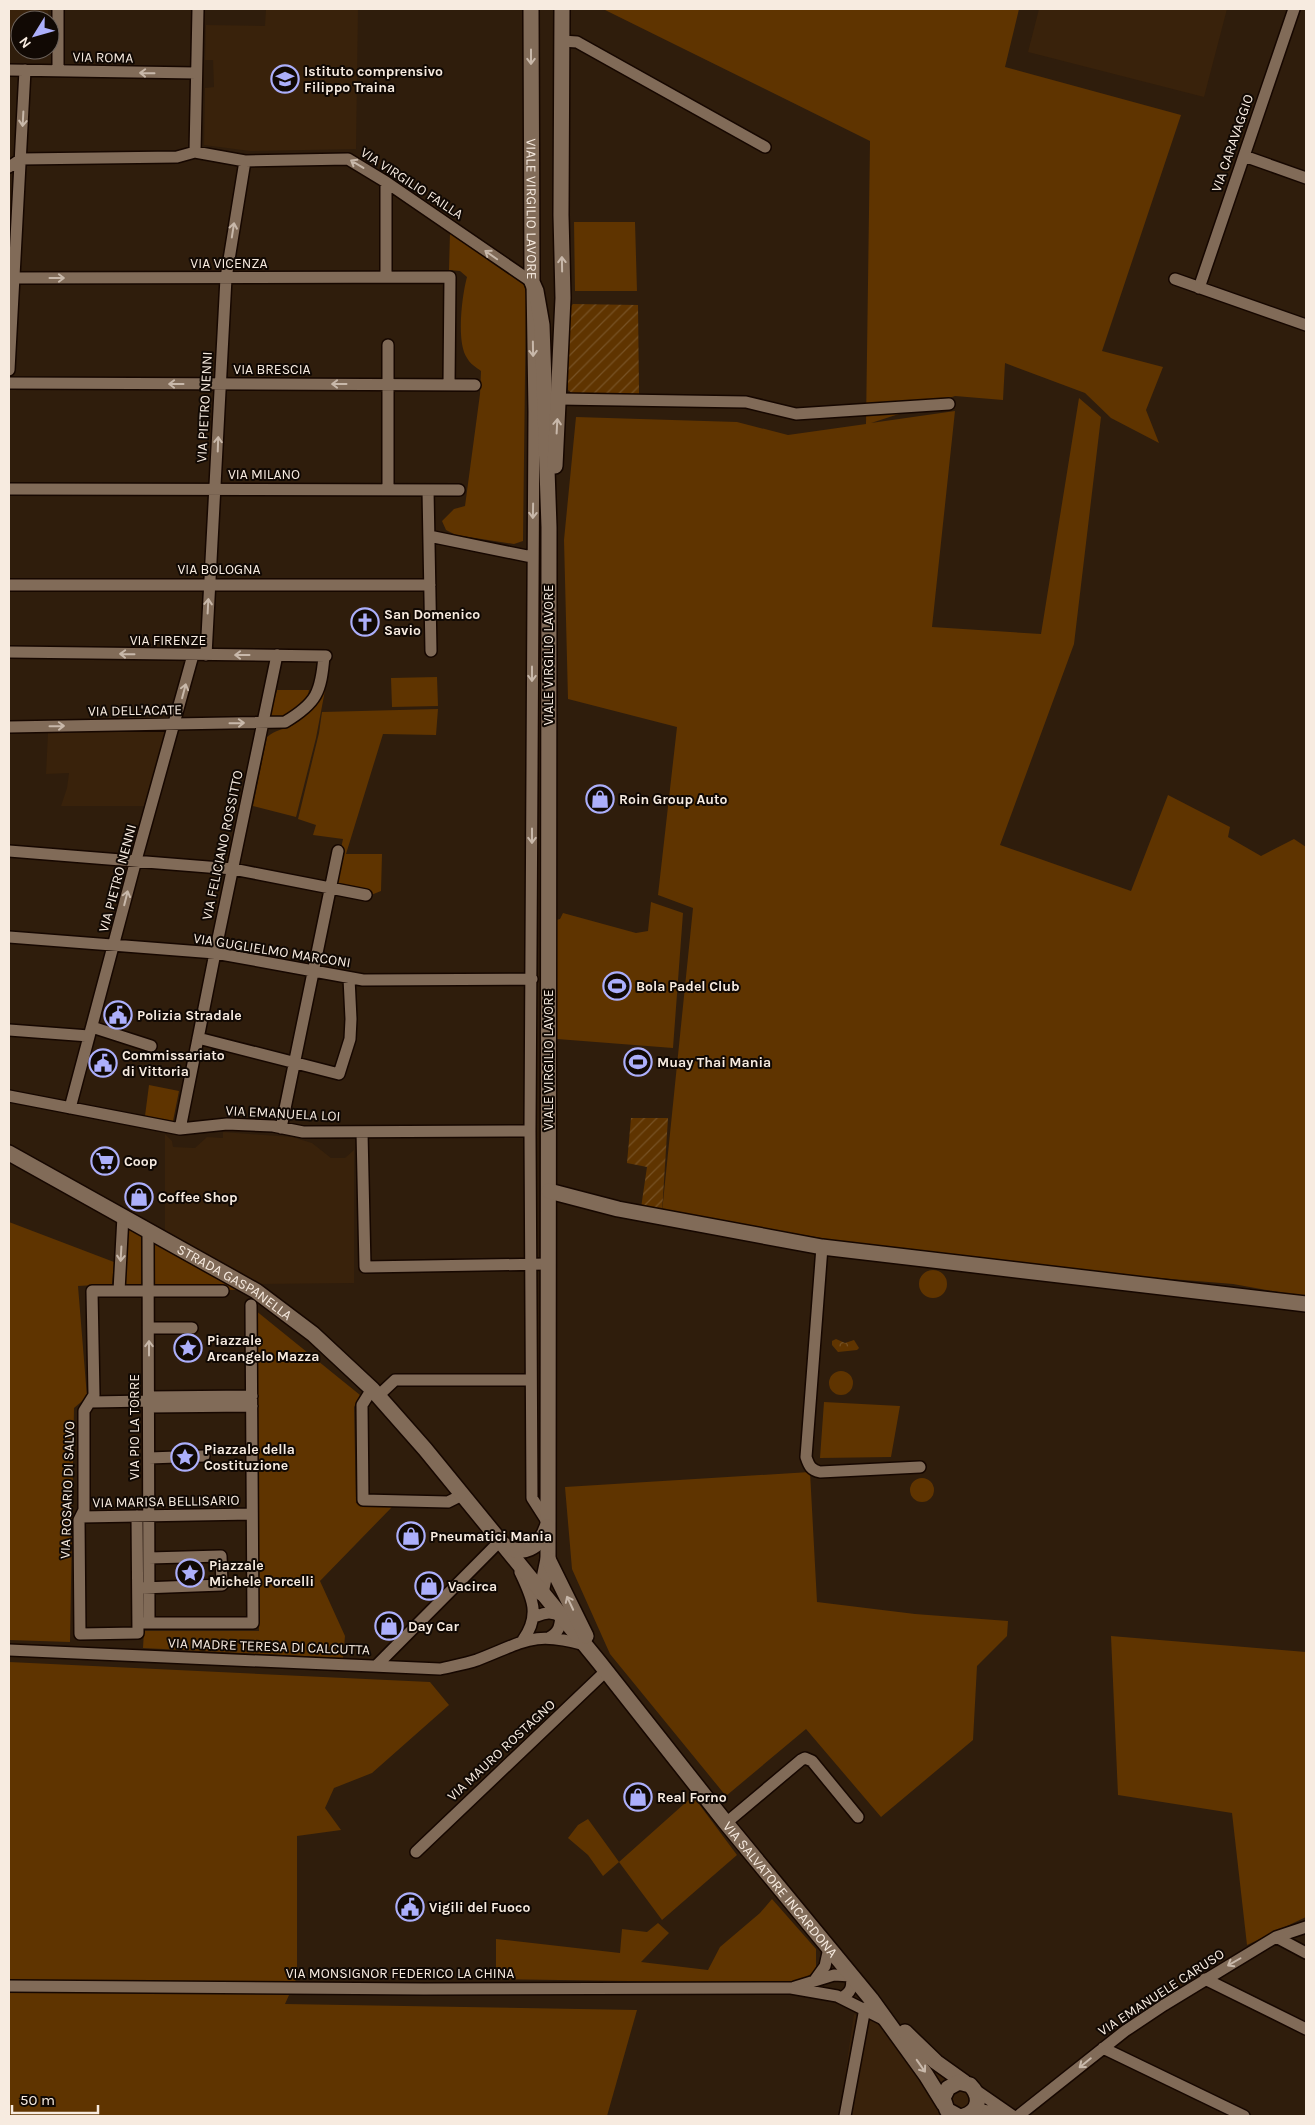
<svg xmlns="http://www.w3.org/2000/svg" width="1315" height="2125" viewBox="0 0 1315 2125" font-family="Karla,sans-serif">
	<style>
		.built { fill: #39220b }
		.green { fill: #5f3400 }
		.forest { fill: url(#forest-crowns) }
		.garden { fill: url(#garden-furrows) }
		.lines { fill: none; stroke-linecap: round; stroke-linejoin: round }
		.street-casing { stroke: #160700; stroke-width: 14 }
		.secondary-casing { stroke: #160700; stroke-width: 18 }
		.street { stroke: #816b58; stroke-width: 11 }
		.secondary { stroke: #816b58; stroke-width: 15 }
		.oneway { stroke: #c8b8aa }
		.labels { text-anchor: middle; stroke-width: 4; stroke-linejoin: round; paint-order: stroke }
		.street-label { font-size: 14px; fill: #f7ebe0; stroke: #110904 }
		.poi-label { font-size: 14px; font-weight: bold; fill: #f7ebe0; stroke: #110904; text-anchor: start }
	</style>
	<defs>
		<pattern id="forest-crowns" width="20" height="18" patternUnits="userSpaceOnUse" patternTransform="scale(1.25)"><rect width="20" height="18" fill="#5f3400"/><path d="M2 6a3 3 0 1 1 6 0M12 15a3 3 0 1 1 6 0" fill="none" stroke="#775225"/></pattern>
		<pattern id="garden-furrows" width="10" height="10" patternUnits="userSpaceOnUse" patternTransform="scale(1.25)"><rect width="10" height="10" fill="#5f3400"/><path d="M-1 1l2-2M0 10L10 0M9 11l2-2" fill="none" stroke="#775225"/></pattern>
	</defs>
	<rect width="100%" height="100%" fill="#2f1d0c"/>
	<path class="built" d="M 9,9 L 48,9 L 48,20 L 20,20 L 20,33 L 9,33 Z
		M 266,9 L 358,9 L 356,149 L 250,151 L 204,145 L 205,88 L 214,87 L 213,60 L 205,60 L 206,25 L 265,26 Z
		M 1039,9 L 1227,9 L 1204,97 L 1028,52 Z
		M 166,730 L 144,806 L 61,806 L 67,788 L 69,773 L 46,774 L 48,733 Z
		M 223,1132 L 292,1137 L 312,1143 L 331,1158 L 345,1158 L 354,1150 L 354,1283 L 258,1284 L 165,1231 L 165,1134 L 172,1141 L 173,1147 L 195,1148 L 207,1137 L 223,1138 Z
		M 854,2014 L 885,2024 L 932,2067 L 999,2116 L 839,2116 Z"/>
	<path class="green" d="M 603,9 L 1019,9 L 1005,67 L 1181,115 L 1102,351 L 1163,367 L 1146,410 L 1159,443 L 1111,418 L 1085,393 L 1005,363 L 1003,400 L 955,396 L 871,423 L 955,411 L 932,627 L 1041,634 L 1079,398 L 1101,417 L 1074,644 L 1000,845 L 1131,891 L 1168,795 L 1230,827 L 1228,837 L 1261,856 L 1294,839 L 1306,847 L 1306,1297 L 1233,1284 L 1049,1269 L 907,1252 L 662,1212 L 693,908 L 658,895 L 677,727 L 568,699 L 564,540 L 576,417 L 737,422 L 788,435 L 866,424 L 870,141 Z
		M 574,222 L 635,222 L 637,291 L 575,291 Z
		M 450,233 L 524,285 L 526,293 L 523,541 L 514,544 L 456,535 L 446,530 L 442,521 L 454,509 L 465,506 L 480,394 L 481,371 C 476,367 470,364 467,358 C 456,342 462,295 467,277 L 460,271 L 449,270 Z
		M 437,677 L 438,706 L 392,707 L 391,678 Z
		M 326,685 L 316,738 L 296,817 L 253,806 L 267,737 C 275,730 284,729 293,725 C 309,716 317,700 326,685 Z
		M 277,690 L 309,690 C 307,707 290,713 277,720 L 271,718 L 270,715 Z
		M 438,709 L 436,735 L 383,734 L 346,854 L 382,854 L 381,891 L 371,895 L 333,886 L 343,839 L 313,835 L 316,825 L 298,819 L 319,733 L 322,712 Z
		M 651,902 L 683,913 L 673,1048 L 557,1039 L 556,920 L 560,919 L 563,913 L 636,933 L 648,931 Z
		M 149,1085 L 179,1091 L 173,1121 L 145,1116 Z
		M 125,1220 L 246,1290 L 121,1289 Z
		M 9,1222 L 114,1262 L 112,1284 L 78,1286 L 87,1397 L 74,1408 L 70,1642 L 9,1640 Z
		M919 1284a14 14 0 1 1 28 0a14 14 0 1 1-28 0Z
		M 255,1310 L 360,1395 L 354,1407 L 356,1503 L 392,1507 L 320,1581 L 345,1636 L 343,1658 L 143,1648 L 144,1631 L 259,1631 Z
		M829 1383a12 12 0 1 1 24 0a12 12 0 1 1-24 0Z
		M 824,1402 L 900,1406 L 891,1457 L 820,1458 Z
		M 810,1472 L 817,1602 L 915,1614 L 1008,1621 L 1007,1636 L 977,1666 L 973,1740 L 881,1817 L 806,1729 L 726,1796 L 610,1654 L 572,1569 L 565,1487 Z
		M910 1490a12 12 0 1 1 24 0a12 12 0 1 1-24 0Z
		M 1111,1636 L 1306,1652 L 1306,1917 L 1247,1945 L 1232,1813 L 1118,1795 Z
		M 9,1662 L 430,1682 L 449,1705 L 372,1773 L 334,1788 L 325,1808 L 341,1830 L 297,1836 L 297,1977 L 285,2004 L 637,2010 L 607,2116 L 9,2116 Z
		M 693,1796 L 737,1855 L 662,1920 L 619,1862 L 603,1876 L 588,1855 L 568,1838 L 578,1825 L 588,1819 L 619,1862 Z
		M 772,1899 L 816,1949 L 816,1967 C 806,1985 785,1983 767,1983 L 496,1979 L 496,1939 L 620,1953 L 622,1929 L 647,1932 L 658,1923 L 669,1933 L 641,1962 L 708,1970 L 720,1947 L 760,1913 Z"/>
	<path class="forest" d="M 836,1339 L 845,1343 L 854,1340 L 859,1348 L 857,1350 L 838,1352 L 832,1345 L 832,1341 Z"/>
	<path class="garden" d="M 573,304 L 638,305 L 639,394 L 573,394 L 568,390 L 567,310 Z
		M 631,1118 L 668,1118 L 662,1212 L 641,1208 L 647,1167 L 627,1163 Z"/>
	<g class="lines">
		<g class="street-casing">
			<path id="street" d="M 562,41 L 577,42 L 765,147
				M 9,70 L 196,73
				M 58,71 L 58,9
				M 195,152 L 198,9
				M 1244,156 L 1306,178
				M 9,167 L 21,159 L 177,157 L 195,152 L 245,161 L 348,159 L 386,182 L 532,282 L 534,412 L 530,1131 L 532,1498 L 548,1523
				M 386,182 L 386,277
				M 9,278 L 450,277 L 449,385
				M 1175,279 L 1306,325
				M 1199,288 L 1294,9
				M 388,345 L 388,489
				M 9,370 L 25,70
				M 9,383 L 475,385
				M 559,399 L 746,402 L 796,414 L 949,404
				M 9,489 L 459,490
				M 428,490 L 431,651
				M 429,536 L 532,557
				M 9,585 L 430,585
				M 9,652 L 326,656
				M 206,655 L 226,278 L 245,161
				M 9,727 L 285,722 C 317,703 321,692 324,656
				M 9,851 L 233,869 L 366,895
				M 9,937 L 215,953 L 363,980 L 532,979
				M 92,1027 L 151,1046
				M 9,1030 L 89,1036
				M 198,1038 L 339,1074 L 350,1039 L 351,1019 L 349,978
				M 9,1096 L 180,1129 L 227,1124 L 273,1126 L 303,1132 L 530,1131
				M 70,1108 L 136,860 L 193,655
				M 281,1128 L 338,851
				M 180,1129 L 215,953 L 277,655
				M 362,1132 L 365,1267 L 547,1264
				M 148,1231 L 149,1623
				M 822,1247 L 806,1457 C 809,1466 811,1470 820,1472 L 920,1467
				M 119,1291 L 123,1216
				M 149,1328 L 192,1328
				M 372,1389 L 362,1405 L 363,1500 L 448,1502 L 462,1495
				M 378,1396 L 395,1380 L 531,1380
				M 149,1397 L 252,1396
				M 91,1402 L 149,1401
				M 149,1407 L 252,1406
				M 149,1458 L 204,1456
				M 137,1516 L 138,1633 L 80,1634 L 79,1520 L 84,1510 L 84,1411 L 94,1395 L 92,1291 L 223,1291
				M 81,1517 L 252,1514
				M 520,1572 C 532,1597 541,1615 523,1640
				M 142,1588 L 222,1585 L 221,1556 L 149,1558
				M 537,1616 C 546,1612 552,1612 561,1616 C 560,1627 559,1632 549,1638
				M 138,1623 L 253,1623 L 251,1305
				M 9,1650 L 440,1669 C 452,1666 465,1664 477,1660 C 524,1642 533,1630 585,1645
				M 376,1666 L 500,1541
				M 726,1823 L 801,1760 L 805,1758 L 812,1761 L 858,1817
				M 416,1852 L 606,1671
				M 1276,1937 L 1306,1953
				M 1205,1979 L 1306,2029
				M 815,1980 L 825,1966 L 829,1948
				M 9,1986 L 424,1989 L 791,1988 L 837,1996 L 883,2019
				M 795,1987 L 834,1975 L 851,1976 C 853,1987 851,1993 841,1998
				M 1103,2048 L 1244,2116
				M 974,2089 L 1013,2116
				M 973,2111 L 982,2110 L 1005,2114
				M 845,2116 L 865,2008
				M 1018,2116 L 1125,2031 L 1164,2005 L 1276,1937 L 1306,1927"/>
		</g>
		<g class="secondary-casing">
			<g id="secondary">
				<path id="s1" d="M 531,9 L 532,282 L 536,291 L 542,325 L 549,527 L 548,1559 L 541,1593"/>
				<path d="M 555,466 L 563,298 L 561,215 L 562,9"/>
				<path id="s2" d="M 9,1153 L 256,1291 L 313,1334 L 372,1389 L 425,1449 L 599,1662 L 726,1823 L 871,1999 L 926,2075 L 944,2104"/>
				<path d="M 549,1191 L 618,1209 L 822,1247 L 1306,1304"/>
				<path d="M 503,1544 C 521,1559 541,1546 547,1527"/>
				<path d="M 548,1559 L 586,1636"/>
				<path d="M 905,2032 L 936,2062 L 964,2082"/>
				<path d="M 958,2116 L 947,2110 L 943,2098 L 948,2088 L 959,2082 L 970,2085 C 981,2096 980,2111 964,2116"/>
			</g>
		</g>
		<use href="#street" class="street"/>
		<use href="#secondary" class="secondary"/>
	</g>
	<defs><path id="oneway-shaft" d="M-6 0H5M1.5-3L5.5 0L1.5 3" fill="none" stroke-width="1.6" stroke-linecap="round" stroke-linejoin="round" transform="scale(1.25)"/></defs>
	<g class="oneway">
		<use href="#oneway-shaft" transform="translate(531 57) rotate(90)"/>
		<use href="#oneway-shaft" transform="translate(147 73) rotate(-179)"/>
		<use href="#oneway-shaft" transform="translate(23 119) rotate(93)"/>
		<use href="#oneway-shaft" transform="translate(357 164) rotate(-149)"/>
		<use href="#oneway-shaft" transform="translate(233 230) rotate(-81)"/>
		<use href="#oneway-shaft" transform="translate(491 255) rotate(-145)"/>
		<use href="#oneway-shaft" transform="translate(562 264) rotate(-91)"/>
		<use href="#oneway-shaft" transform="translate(57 278)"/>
		<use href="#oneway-shaft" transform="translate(533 349) rotate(89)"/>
		<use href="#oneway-shaft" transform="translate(176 384) rotate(-180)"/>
		<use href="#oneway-shaft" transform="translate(339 384) rotate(-180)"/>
		<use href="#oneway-shaft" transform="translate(557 426) rotate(-87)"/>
		<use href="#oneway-shaft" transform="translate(218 444) rotate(-88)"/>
		<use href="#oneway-shaft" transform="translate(533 511) rotate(91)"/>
		<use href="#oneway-shaft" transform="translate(208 606) rotate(-87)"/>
		<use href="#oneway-shaft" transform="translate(127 654) rotate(-179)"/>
		<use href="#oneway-shaft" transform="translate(242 655) rotate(-180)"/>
		<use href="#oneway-shaft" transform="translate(532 674) rotate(90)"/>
		<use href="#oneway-shaft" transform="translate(184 691) rotate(-75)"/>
		<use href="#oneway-shaft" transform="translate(237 723) rotate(-1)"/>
		<use href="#oneway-shaft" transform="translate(57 726) rotate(-1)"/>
		<use href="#oneway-shaft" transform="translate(532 836) rotate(90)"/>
		<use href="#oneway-shaft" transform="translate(126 898) rotate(-76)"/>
		<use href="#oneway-shaft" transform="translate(121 1254) rotate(93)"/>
		<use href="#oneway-shaft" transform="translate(149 1348) rotate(-90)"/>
		<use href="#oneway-shaft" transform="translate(570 1603) rotate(-115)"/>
		<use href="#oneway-shaft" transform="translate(1234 1962) rotate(150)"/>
		<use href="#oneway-shaft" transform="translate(1085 2063) rotate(141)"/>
		<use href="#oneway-shaft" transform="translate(921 2066) rotate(55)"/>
	</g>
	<defs>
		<g id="school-ring" transform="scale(1.4375)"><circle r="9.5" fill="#110904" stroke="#acaffb" stroke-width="1.5"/><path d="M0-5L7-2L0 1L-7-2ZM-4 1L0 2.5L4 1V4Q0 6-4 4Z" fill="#acaffb"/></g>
		<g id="church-ring" transform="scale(1.4375)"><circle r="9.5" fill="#110904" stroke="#acaffb" stroke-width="1.5"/><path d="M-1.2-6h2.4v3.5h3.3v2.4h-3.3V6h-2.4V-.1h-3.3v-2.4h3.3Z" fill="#acaffb"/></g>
		<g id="shop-ring" transform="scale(1.4375)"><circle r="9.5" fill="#110904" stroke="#acaffb" stroke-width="1.5"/><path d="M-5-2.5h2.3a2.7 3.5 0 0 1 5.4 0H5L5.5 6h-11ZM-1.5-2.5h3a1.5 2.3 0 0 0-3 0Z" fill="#acaffb"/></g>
		<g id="stadium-ring" transform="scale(1.4375)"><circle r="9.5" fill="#110904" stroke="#acaffb" stroke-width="1.5"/><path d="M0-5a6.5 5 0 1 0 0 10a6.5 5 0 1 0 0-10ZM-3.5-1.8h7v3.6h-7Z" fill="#acaffb"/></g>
		<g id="civic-ring" transform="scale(1.4375)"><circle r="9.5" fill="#110904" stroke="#acaffb" stroke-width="1.5"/><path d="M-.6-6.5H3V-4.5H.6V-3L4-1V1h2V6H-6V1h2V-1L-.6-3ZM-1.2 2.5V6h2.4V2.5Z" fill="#acaffb"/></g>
		<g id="supermarket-ring" transform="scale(1.4375)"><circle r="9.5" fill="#110904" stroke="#acaffb" stroke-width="1.5"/><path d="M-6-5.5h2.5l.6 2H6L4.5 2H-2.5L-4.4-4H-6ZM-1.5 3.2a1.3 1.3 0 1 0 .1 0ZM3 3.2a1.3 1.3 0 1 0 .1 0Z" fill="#acaffb"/></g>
		<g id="sight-ring" transform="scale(1.4375)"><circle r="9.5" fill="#110904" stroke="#acaffb" stroke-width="1.5"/><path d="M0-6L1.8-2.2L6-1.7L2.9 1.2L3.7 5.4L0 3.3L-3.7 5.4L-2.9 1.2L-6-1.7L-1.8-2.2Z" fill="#acaffb"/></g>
	</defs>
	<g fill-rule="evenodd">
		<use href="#school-ring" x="285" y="79"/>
		<use href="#church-ring" x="365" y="622"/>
		<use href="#shop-ring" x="600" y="799"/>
		<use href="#stadium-ring" x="617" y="986"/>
		<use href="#civic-ring" x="118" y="1015"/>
		<use href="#stadium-ring" x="638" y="1062"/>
		<use href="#civic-ring" x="103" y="1063"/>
		<use href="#supermarket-ring" x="105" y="1161"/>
		<use href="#shop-ring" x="139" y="1197"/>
		<use href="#sight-ring" x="188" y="1348"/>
		<use href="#sight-ring" x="185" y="1457"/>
		<use href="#shop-ring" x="411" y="1536"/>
		<use href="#sight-ring" x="190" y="1573"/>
		<use href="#shop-ring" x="429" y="1586"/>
		<use href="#shop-ring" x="389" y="1626"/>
		<use href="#shop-ring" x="638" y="1797"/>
		<use href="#civic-ring" x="410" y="1907"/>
	</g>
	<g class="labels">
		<g class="street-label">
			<text transform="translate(103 57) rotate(1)" y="5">VIA ROMA</text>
			<text transform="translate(1232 143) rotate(-71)" y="5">VIA CARAVAGGIO</text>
			<text transform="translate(412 183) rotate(33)" y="5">VIA VIRGILIO FAILLA</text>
			<text dy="5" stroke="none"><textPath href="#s1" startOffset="200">VIALE VIRGILIO LAVORE</textPath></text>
			<text x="229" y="268">VIA VICENZA</text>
			<text x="272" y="374">VIA BRESCIA</text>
			<text transform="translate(204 407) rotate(-87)" y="5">VIA PIETRO NENNI</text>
			<text x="264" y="479">VIA MILANO</text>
			<text x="219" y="574">VIA BOLOGNA</text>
			<text x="168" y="645">VIA FIRENZE</text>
			<text transform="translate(548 655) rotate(-90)" y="5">VIALE VIRGILIO LAVORE</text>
			<text transform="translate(135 710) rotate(-1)" y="5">VIA DELL'ACATE</text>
			<text transform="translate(222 845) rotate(-78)" y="5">VIA FELICIANO ROSSITTO</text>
			<text transform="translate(117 878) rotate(-75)" y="5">VIA PIETRO NENNI</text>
			<text transform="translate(272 950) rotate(9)" y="5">VIA GUGLIELMO MARCONI</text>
			<text transform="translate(548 1060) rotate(-90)" y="5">VIALE VIRGILIO LAVORE</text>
			<text transform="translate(283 1113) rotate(3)" y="5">VIA EMANUELA LOI</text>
			<text dy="5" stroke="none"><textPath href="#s2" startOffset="260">STRADA GASPANELLA</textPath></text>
			<text transform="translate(134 1427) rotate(-90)" y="5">VIA PIO LA TORRE</text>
			<text transform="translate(67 1490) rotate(-88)" y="5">VIA ROSARIO DI SALVO</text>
			<text transform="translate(166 1501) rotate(-1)" y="5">VIA MARISA BELLISARIO</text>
			<text transform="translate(269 1646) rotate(2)" y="5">VIA MADRE TERESA DI CALCUTTA</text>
			<text transform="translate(501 1750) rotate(-43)" y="5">VIA MAURO ROSTAGNO</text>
			<text dy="5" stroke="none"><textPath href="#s2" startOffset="1081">VIA SALVATORE INCARDONA</textPath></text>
			<text x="400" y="1978">VIA MONSIGNOR FEDERICO LA CHINA</text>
			<text transform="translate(1161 1992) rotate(-33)" y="5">VIA EMANUELE CARUSO</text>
		</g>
		<g class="poi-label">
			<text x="304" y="76">Istituto comprensivo<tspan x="304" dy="16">Filippo Traina</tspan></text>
			<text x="384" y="619">San Domenico<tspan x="384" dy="16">Savio</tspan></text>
			<text x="619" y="804">Roin Group Auto</text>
			<text x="636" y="991">Bola Padel Club</text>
			<text x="137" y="1020">Polizia Stradale</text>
			<text x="122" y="1060">Commissariato<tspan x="122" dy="16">di Vittoria</tspan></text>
			<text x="657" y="1067">Muay Thai Mania</text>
			<text x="124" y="1166">Coop</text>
			<text x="158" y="1202">Coffee Shop</text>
			<text x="207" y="1345">Piazzale<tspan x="207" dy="16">Arcangelo Mazza</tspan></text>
			<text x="204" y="1454">Piazzale della<tspan x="204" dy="16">Costituzione</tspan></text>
			<text x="430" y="1541">Pneumatici Mania</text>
			<text x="209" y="1570">Piazzale<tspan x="209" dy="16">Michele Porcelli</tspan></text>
			<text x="448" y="1591">Vacirca</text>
			<text x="408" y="1631">Day Car</text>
			<text x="657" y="1802">Real Forno</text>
			<text x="429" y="1912">Vigili del Fuoco</text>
		</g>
	</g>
	<rect width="1315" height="2125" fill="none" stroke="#f7ebe0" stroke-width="20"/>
	<g transform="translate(35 35) rotate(233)"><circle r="24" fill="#110904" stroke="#6d635c"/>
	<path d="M0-4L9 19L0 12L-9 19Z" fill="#acaffb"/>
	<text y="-8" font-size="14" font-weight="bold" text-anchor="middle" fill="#f7ebe0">N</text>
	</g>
	<path d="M12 2105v8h86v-8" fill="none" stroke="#f7ebe0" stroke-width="2.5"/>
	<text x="20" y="2105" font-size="15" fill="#f7ebe0" stroke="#110904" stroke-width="4" paint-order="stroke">50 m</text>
</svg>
